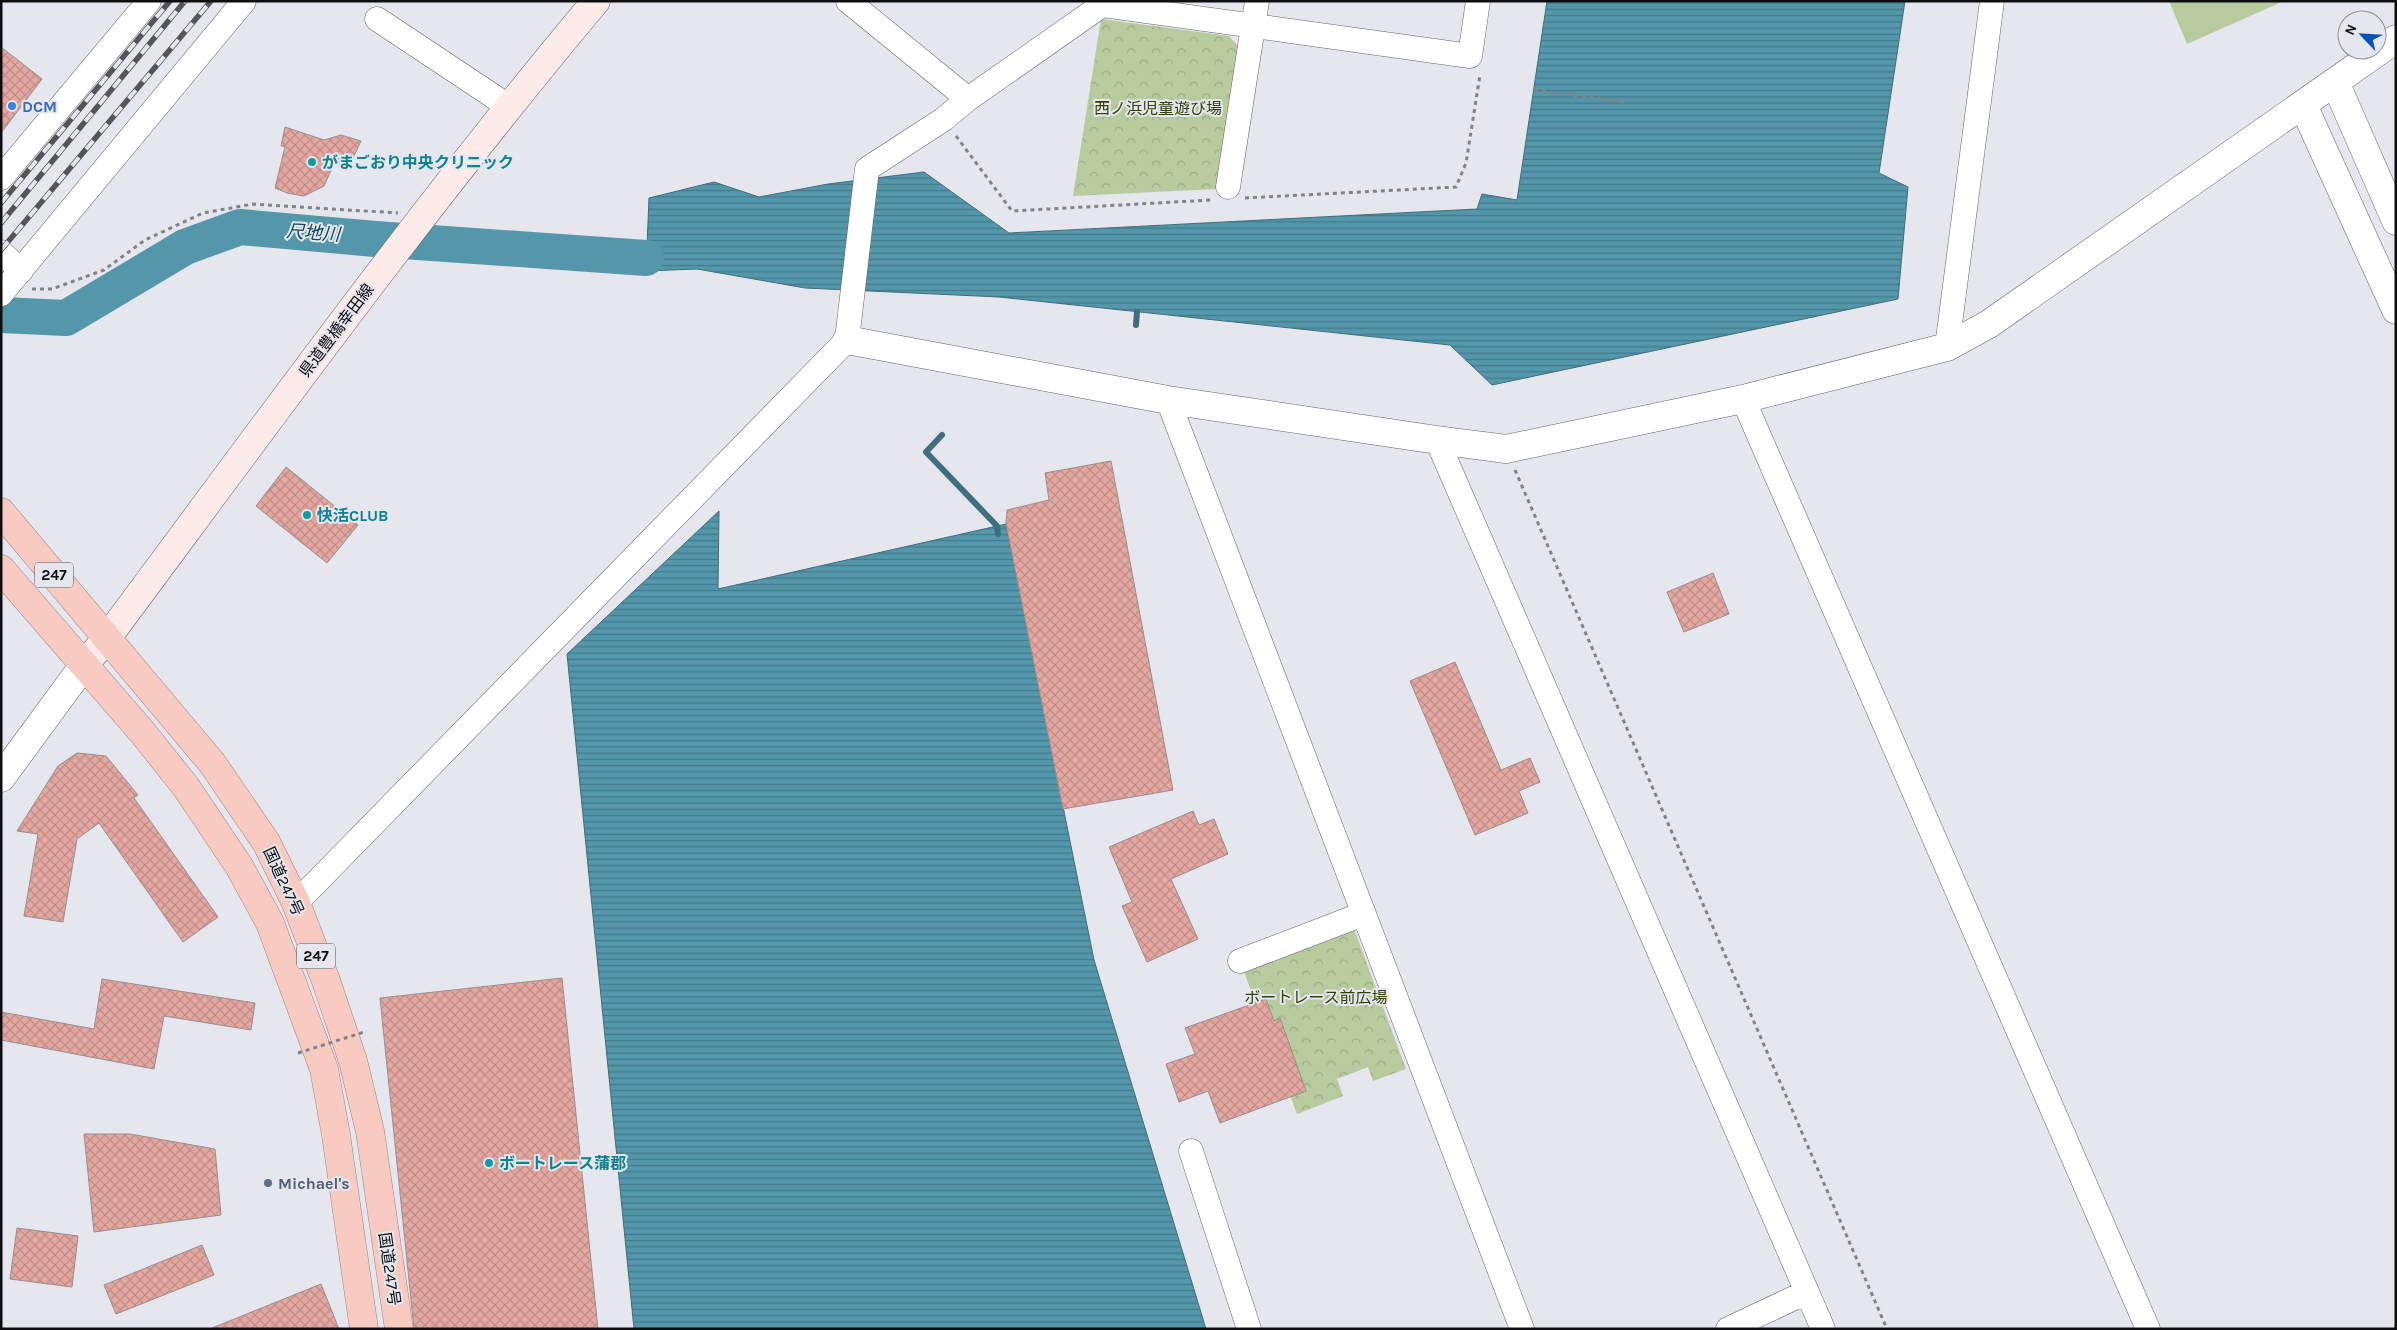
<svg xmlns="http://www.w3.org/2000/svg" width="2397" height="1330" viewBox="0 0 2397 1330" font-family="Karla,'Noto Sans JP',sans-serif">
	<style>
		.forest { fill: url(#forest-crowns) }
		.pitch { fill: #b8cb9e }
		.water { fill: url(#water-rules); stroke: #3f6e7d }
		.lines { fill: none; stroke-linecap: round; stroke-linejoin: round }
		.stream { stroke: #3f6e7d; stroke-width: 6 }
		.river { stroke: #5497ab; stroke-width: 36 }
		.building { fill: url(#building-cross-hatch); stroke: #988f8e }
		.minor-casing { stroke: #62636a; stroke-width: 25 }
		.tertiary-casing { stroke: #62636a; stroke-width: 29 }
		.secondary-casing { stroke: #62636a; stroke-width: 29 }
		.trunk-casing { stroke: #a5807a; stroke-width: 29 }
		.path { stroke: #828389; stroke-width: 3; stroke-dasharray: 4 4; stroke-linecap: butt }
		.minor { stroke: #fff; stroke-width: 24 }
		.tertiary { stroke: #fff; stroke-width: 28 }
		.secondary { stroke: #fcebe8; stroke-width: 28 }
		.trunk { stroke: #f8cac2; stroke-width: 28 }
		.rail-casing { stroke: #545459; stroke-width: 5.5 }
		.rail { stroke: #e5e6ee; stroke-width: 4; stroke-dasharray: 11; stroke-linecap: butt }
		.path-bridge { stroke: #828389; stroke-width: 3; stroke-dasharray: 4 4; stroke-linecap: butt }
		.shop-dot { fill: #3f7fe0; stroke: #e5e6ee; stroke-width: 2 }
		.culture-dot { fill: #0f9aa8; stroke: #e5e6ee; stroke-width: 2 }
		.service-dot { fill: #5c6f8a; stroke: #e5e6ee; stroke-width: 2 }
		.labels { text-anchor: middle; stroke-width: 4; stroke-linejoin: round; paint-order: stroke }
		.shield { fill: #e5e6ee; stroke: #4e4f53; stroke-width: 1 }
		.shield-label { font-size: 15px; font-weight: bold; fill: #0e0e11 }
		.shop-label { font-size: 16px; font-weight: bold; fill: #366cbe; stroke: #e5e6ee; text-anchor: start }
		.park-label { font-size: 16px; fill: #304206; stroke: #e5e6ee }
		.culture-label { font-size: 16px; font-weight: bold; fill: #0d838f; stroke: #e5e6ee; text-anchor: start }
		.street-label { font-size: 16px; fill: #0e0e11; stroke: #e5e6ee }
		.service-label { font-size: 16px; font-weight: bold; fill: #4e5e75; stroke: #e5e6ee; text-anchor: start }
		.water-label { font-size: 18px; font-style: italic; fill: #0c4857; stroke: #e5e6ee }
	</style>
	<defs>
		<pattern id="forest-crowns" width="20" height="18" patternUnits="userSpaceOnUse" patternTransform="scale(1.25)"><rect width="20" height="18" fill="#b8cb9e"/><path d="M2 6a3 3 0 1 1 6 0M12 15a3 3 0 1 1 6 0" fill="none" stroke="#9dad87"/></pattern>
		<pattern id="water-rules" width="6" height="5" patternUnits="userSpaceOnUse" patternTransform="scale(1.25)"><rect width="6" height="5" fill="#5497ab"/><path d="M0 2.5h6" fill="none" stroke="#447a8a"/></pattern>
		<pattern id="building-cross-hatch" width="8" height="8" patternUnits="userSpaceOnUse" patternTransform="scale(1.25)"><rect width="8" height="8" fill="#e4a6a0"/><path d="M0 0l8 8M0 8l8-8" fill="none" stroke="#c28e89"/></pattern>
	</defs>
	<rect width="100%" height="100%" fill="#e5e6ee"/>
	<path class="forest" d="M 1101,19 L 1229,36 L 1239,47 L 1217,189 L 1073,196 Z
		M 1353,926 L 1406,1069 L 1373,1081 L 1368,1067 L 1337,1079 L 1343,1096 L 1297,1114 L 1240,961 Z"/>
	<path class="pitch" d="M 2169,1 L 2284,1 L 2187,44 Z"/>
	<path class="water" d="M 1547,1 L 1905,1 L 1879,173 L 1908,187 L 1898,299 L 1492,385 L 1450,345 L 999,297 L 805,288 L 697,269 L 646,271 L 649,198 L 714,182 L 759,197 L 828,184 L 924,172 L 1009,233 L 1477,209 L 1482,194 L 1517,200 Z
		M 719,511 L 718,589 L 1006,524 L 1094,960 L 1206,1329 L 634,1329 L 567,654 Z"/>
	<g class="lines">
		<path class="stream" d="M 1136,325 L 1137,312
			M 942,435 L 926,452 L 997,526 L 998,534"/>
		<path class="river" d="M 1,315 L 66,318 L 185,247 L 240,227 L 375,239 L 646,258"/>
	</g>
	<path class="building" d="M 1,47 L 42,79 L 1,133 Z
		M 285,127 L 324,140 L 341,135 L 361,141 L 353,158 L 333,166 L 324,186 L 304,196 L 287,193 L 275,188 L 285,147 L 281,146 Z
		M 1111,461 L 1173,790 L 1063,809 L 1006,524 L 1007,510 L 1049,500 L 1045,473 Z
		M 286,467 L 358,525 L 327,563 L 256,506 Z
		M 1713,573 L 1729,614 L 1684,632 L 1667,592 Z
		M 1455,662 L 1501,770 L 1530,758 L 1540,782 L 1519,791 L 1528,813 L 1475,835 L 1410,681 Z
		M 77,753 L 106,756 L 138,795 L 134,798 L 218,917 L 183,942 L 99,823 L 77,839 L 63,922 L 24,916 L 38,834 L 17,831 L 58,766 Z
		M 1193,811 L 1199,825 L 1214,819 L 1228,854 L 1171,879 L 1198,939 L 1147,962 L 1122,906 L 1132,902 L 1109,847 Z
		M 562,978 L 598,1329 L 414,1329 L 380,998 Z
		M 102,979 L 255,1003 L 251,1030 L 164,1016 L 154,1069 L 1,1040 L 1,1012 L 94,1029 Z
		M 1266,999 L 1274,1021 L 1280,1018 L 1306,1091 L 1220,1123 L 1208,1091 L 1179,1102 L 1166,1064 L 1195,1054 L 1185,1028 Z
		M 84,1134 L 130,1134 L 215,1149 L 221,1215 L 94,1232 Z
		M 17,1228 L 78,1236 L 72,1287 L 10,1279 Z
		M 202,1245 L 214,1275 L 116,1314 L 104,1285 Z
		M 321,1284 L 339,1329 L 212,1329 L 212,1328 Z"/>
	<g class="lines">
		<g class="minor-casing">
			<path id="minor" d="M 848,1 L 968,99
				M 1103,5 L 1470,56 L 1478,1
				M 377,19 L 508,106
				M 1,178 L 149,1
				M 1228,187 L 1257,1
				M 1,252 L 21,271
				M 1,294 L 244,1
				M 1947,347 L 1992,1
				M 1743,399 L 2148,1329
				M 1168,400 L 1522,1329
				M 1437,440 L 1823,1329
				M 296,903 L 847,340 L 867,169 L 944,119 L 968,99 L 1108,1
				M 1240,961 L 1363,914
				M 1191,1151 L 1249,1329
				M 1728,1329 L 1807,1292"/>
		</g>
		<g class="tertiary-casing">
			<path id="tertiary" d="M 2335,82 L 2396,221
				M 2303,105 L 2396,310
				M 847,340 L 1168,400 L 1437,440 L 1506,449 L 1743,399 L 1947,347 L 1989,324 L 2396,39
				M 1,778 L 84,665"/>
		</g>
		<g class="secondary-casing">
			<path id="secondary" d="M 84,665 L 107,638 C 267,423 424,206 596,1"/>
		</g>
		<g class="trunk-casing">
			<path id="trunk" d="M 1,512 L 212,763 L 266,842 L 296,903 L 326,981 L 353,1061 L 370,1131 L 399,1329
				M 1,569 L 143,733 L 186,787 L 239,866 L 270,923 L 324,1069 L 336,1135 L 364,1329"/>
		</g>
		<path class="path" d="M 1534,90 L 1624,102
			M 956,136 L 1012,211 L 1211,200
			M 1245,198 L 1456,187 L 1466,163 L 1480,75
			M 32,289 L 52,289 L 104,270 L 145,240 L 203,213 L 253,204 L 398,213
			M 1515,470 L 1887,1329"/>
		<use href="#minor" class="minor"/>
		<use href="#tertiary" class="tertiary"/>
		<use href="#secondary" class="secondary"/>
		<use href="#trunk" class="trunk"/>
		<g class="rail-casing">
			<path id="rail" d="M 1,203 L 170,1
				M 1,223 L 185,1
				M 1,250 L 211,1"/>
		</g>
		<use href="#rail" class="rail"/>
		<path class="path-bridge" d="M 298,1053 L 364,1032"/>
	</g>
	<circle class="shop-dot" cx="12" cy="106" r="5"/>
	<g class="culture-dot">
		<circle cx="312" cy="162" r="5"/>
		<circle cx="307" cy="515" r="5"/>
		<circle cx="489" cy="1163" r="5"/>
	</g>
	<circle class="service-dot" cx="268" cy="1183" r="5"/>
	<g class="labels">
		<g class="shield">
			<rect x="35" y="562.5" width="38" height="25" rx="4"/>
			<rect x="297" y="943.5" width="38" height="25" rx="4"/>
		</g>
		<g class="shield-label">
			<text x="54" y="580">247</text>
			<text x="316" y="961">247</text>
		</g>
		<g class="shop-label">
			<text x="22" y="112">DCM</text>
		</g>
		<g class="park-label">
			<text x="1158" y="114">西ノ浜児童遊び場</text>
			<text x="1316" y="1003">ボートレース前広場</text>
		</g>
		<g class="culture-label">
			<text x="322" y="168">がまごおり中央クリニック</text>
			<text x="317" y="521">快活CLUB</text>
			<text x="499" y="1169">ボートレース蒲郡</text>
		</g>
		<g class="street-label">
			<text transform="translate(336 330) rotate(-53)" y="6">県道豊橋幸田線</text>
			<text transform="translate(284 881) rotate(65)" y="6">国道247号</text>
			<text transform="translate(390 1269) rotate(82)" y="6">国道247号</text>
		</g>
		<g class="service-label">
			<text x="278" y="1189">Michael's</text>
		</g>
		<g class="water-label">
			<text transform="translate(313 233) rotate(4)" y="6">尺地川</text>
		</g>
	</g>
	<rect width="2397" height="1330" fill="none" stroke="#0e0e11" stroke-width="5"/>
	<g transform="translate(2362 35) rotate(295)"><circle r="24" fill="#e5e6ee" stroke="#8f9096"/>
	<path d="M0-4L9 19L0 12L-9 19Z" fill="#0851bc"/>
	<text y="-8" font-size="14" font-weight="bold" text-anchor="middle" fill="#0e0e11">N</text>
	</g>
</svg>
